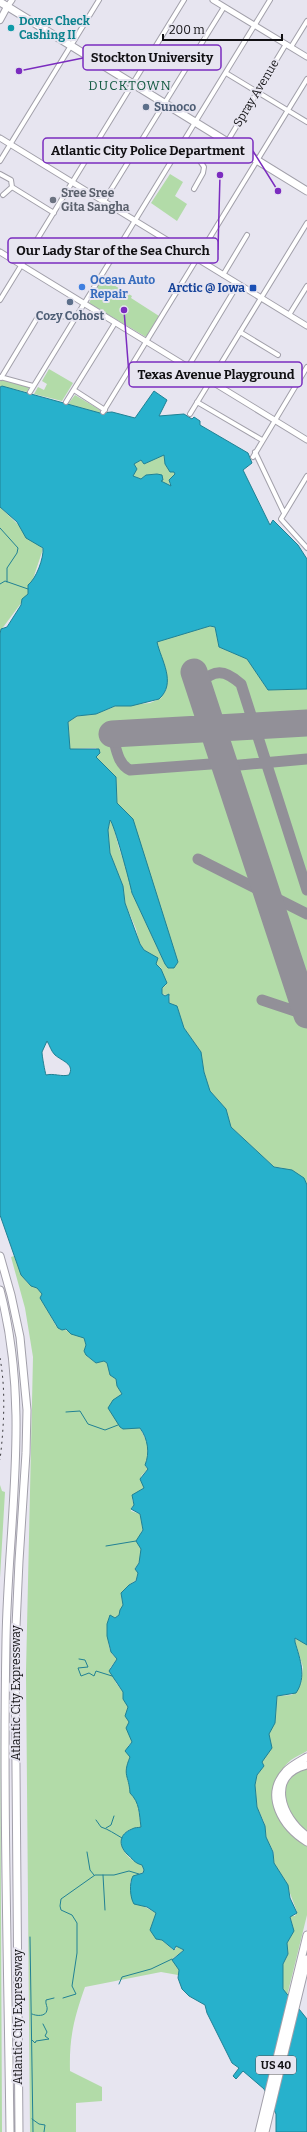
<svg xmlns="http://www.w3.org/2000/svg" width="307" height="2132" viewBox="0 0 307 2132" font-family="Bitter,serif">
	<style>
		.green { fill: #b2dba8 }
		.water { fill: #27b1cc; stroke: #208194; fill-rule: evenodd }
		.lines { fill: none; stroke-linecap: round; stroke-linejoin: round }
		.stream { stroke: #208194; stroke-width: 1 }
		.taxiway { stroke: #929098; stroke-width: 11 }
		.runway { stroke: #929098; stroke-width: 27 }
		.minor-casing { stroke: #a2a0aa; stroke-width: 6 }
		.tertiary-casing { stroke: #a2a0aa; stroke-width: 7 }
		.primary-casing { stroke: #a2a0aa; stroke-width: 8 }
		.trunk-casing { stroke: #a2a0aa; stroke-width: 9 }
		.motorway-casing { stroke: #a2a0aa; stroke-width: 9 }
		.minor { stroke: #fff; stroke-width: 4 }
		.tertiary { stroke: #fff; stroke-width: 5 }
		.primary { stroke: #fff; stroke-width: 6 }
		.trunk { stroke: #fff; stroke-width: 7 }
		.motorway { stroke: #fff; stroke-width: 7 }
		.rail { stroke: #3c3b3f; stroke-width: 1; stroke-dasharray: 2 4; stroke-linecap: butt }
		.culture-dot { fill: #0f9aa8; stroke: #e7e5f0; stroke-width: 1.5 }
		.service-dot { fill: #5c6f8a; stroke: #e7e5f0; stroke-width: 1.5 }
		.worship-dot { fill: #6b7280; stroke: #e7e5f0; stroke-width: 1.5 }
		.shop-dot { fill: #3f7fe0; stroke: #e7e5f0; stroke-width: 1.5 }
		.transit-dot { fill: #1a4fb4; stroke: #e7e5f0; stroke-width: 1.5 }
		.labels { text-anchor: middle; stroke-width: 4; stroke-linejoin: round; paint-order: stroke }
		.shield { fill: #e7e5f0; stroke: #515055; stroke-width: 1 }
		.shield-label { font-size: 11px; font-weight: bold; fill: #111013 }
		.culture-label { font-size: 12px; font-weight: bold; fill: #0d838f; stroke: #e7e5f0; text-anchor: start }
		.street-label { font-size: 12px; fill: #111013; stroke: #e7e5f0 }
		.service-label { font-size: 12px; font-weight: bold; fill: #4e5e75; stroke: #e7e5f0; text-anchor: start }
		.worship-label { font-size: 12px; font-weight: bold; fill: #5b616d; stroke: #e7e5f0; text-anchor: start }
		.shop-label { font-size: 12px; font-weight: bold; fill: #366cbe; stroke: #e7e5f0; text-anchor: start }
		.transit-label { font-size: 12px; font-weight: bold; fill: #164399; stroke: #e7e5f0; text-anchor: end }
		.neighbourhood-label { font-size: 13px; letter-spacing: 1px; fill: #145b43; stroke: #e7e5f0 }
		.leader { fill: none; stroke: #7b2cbf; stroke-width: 1.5 }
		.callout-dot { fill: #7b2cbf; stroke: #e7e5f0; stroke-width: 1.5 }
		.callout { fill: #e7e5f0; stroke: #7b2cbf; stroke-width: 1.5 }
		.callout-label { font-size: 13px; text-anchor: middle; font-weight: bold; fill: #111013 }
	</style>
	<rect width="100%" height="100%" fill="#e7e5f0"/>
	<path class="green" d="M 170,174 L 183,182 L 175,196 L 187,204 L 177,221 L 151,203 Z
		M 102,278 L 132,296 L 131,298 L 159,316 L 146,337 L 89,303 Z
		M 49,369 L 73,383 L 62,401 L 34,394 L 38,387 L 44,390 L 47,384 L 42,381 Z
		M 0,379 L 27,386 L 29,388 L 27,392 L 0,386 Z
		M 75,395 L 100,410 L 100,413 L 68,404 Z
		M 164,454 L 165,464 L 170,472 L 174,472 L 175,474 L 169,483 L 171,486 L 160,482 L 157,474 L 146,475 L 141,479 L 133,476 L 137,469 L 134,464 L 141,460 L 144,464 Z
		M 0,507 L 43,549 L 28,594 L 1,630 L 0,637 Z
		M 210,626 L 215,627 L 219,647 L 247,659 L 268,690 L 307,689 L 307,1185 L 304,1178 L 283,1168 L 274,1167 L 231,1127 L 226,1109 L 210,1091 L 204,1072 L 201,1052 L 184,1028 L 177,1006 L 169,1003 L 170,996 L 162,994 L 162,988 L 166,985 L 161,968 L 156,964 L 152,955 L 144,950 L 139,942 L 136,929 L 125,903 L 123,886 L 110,853 L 108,830 L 110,820 L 112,821 L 119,848 L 131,882 L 132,893 L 164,962 L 172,968 L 174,968 L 178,962 L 138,837 L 131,817 L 117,803 L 116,777 L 96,757 L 100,754 L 96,748 L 70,749 L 68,722 L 77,716 L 96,714 L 116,706 L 150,703 L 161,698 L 166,690 L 167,678 L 156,642 Z
		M 14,1256 C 21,1267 22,1285 37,1288 L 42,1294 L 41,1299 L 56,1326 L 84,1338 L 86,1345 L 84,1351 L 88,1357 L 96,1363 L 104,1361 L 107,1363 L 110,1375 L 116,1379 L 117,1386 L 122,1394 L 117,1398 L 109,1409 L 122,1428 L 140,1428 L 149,1447 L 147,1452 L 148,1459 L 145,1466 L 148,1469 L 141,1476 L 144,1488 L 132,1499 L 134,1505 L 131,1508 L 131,1511 L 140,1514 L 143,1530 L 141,1532 L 138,1545 L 141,1546 C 142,1552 140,1564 135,1568 L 138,1573 L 136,1580 L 129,1585 L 121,1595 L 123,1605 C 121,1609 120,1615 117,1617 L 109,1618 L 107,1628 L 109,1647 L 112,1654 L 117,1659 L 110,1668 L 116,1683 L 123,1692 L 124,1700 L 128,1706 L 127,1719 L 129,1722 L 132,1742 L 128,1746 L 130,1757 L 127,1779 L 129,1783 L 130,1791 L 137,1799 L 141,1827 C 137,1829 133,1828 129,1830 C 111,1841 128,1861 142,1865 L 144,1872 L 138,1874 L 130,1882 L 132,1900 L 156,1913 L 150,1930 L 158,1940 L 162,1940 L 173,1950 L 176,1949 L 176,1946 L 184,1950 L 172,1959 L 179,1970 L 178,1975 L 161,1972 L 85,1987 C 74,2018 69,2038 70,2071 L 102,2087 L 102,2101 L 76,2103 L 76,2132 L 30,2132 L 26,1672 L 33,1357 L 25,1308 L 11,1257 Z
		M 0,1485 L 2,1491 L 5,1492 L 0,1578 Z
		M 296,1637 L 307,1645 L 307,1751 C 302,1754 295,1757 291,1760 C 258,1788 275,1827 307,1845 L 307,1915 L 287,1996 L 283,1989 L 283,1964 L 288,1954 L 287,1943 L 294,1931 L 290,1916 L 295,1916 L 297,1912 L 285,1880 L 274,1863 L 274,1853 L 266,1837 L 264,1822 L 257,1807 L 255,1785 L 257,1775 L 264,1766 L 262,1762 L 271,1741 L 268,1734 L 275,1723 L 277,1696 L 292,1695 L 301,1684 L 303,1667 L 295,1642 Z
		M 0,1689 L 2,2132 L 0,2132 Z
		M 307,1767 L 307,1832 C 282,1812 272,1783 307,1767 Z"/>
	<path class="water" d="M 2,386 L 100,413 L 112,412 L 135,418 L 154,391 L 167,400 L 159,416 L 184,414 L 192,419 L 194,417 L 200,421 L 200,425 L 248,453 L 252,463 L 243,470 L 270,525 L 273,520 L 298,545 L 307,559 L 307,689 L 268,690 L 247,659 L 219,647 L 215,627 L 210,626 L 157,642 C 161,660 177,683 159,699 L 131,706 L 115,706 L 96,714 L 77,716 L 68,722 L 70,749 L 99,749 L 100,753 L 96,757 L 116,777 L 117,803 L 133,819 L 178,962 L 174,968 L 168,968 L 165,964 L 132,893 C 130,883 114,823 110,820 L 108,830 L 110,853 L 123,886 L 125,903 L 140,944 L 144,950 L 158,958 L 156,964 L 161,969 L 167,983 L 162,988 L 162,994 L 165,996 L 169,994 L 169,1003 L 177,1006 L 184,1028 L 201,1052 L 204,1072 L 210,1091 L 226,1109 L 231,1127 L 274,1167 L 292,1170 L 304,1178 L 307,1185 L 307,1645 L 295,1638 L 295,1642 C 300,1659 307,1677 296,1693 L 277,1696 L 275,1723 L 269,1734 L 272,1748 L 262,1762 L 264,1766 L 257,1775 L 255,1785 L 257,1807 L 265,1826 L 266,1837 L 273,1852 L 274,1863 L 288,1885 L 290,1898 L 297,1913 L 290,1917 L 294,1931 L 287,1943 L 288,1954 L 283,1964 L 283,1989 L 307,2019 L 307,2132 L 276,2132 L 276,2114 L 264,2089 L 243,2071 L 236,2079 L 233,2076 L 239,2068 L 232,2063 L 207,2013 L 205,2005 L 189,1996 L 182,1989 L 178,1978 L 179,1970 L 172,1960 L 184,1950 L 176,1946 L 174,1950 L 162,1940 L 156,1939 L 150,1930 L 156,1913 L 147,1907 L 134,1904 C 130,1898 129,1883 133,1876 L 143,1873 L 144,1870 L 142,1865 C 134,1863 133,1859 127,1854 C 118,1845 119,1834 132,1829 C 135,1827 138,1828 141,1827 C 139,1813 140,1803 130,1793 C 129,1775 122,1776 130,1757 L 125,1751 L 132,1742 L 126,1728 L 129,1722 L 125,1716 L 128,1707 L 123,1699 L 123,1692 L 109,1671 L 117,1659 L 111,1652 L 107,1636 L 107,1624 L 110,1615 L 115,1618 L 119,1615 L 120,1610 L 123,1605 L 121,1593 L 129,1585 L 136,1581 L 138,1573 L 135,1569 L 139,1563 L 141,1549 L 136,1541 L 143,1530 L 140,1514 L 131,1509 L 134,1505 L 132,1495 L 144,1488 L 140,1479 L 148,1469 L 145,1465 C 150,1453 148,1439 140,1428 L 123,1429 L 120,1427 L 108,1408 L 113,1400 L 122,1394 L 117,1386 L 116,1379 L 110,1375 L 107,1363 L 104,1361 L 96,1363 L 86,1355 L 84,1351 L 86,1345 L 84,1338 L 71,1334 L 66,1329 L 62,1330 L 58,1328 L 40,1298 L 42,1294 L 37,1288 L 31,1286 L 21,1275 L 0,1215 L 0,634 L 1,629 L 7,627 L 21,605 L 22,599 L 28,594 L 28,585 C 36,579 44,558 43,548 L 26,538 L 17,522 L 0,507 L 0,387 ZM 164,455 L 165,464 L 170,472 L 174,472 L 175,474 L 169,480 L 171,486 L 161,481 L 163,480 L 162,475 L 157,474 L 146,475 L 141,479 L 133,476 L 137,469 L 134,464 L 141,460 L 144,464 ZM 47,1041 C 50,1046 51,1051 55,1055 C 62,1061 75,1064 69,1075 C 61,1077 54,1073 46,1075 C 45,1072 42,1056 42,1052 Z"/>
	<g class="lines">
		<path class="stream" d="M 0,528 L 18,548 L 17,553 L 7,568 L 7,582
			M 0,584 L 5,581 L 28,589
			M 66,1412 L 80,1411 L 88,1424 L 105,1430 L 118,1425
			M 106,1546 L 136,1541
			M 79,1659 L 85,1660 L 88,1667 L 78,1668 L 81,1676 L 89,1673 L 94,1676 L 96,1671 L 112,1676
			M 96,1820 L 101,1827 C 108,1829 115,1834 122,1838
			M 106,1828 L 111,1825 L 114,1816
			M 87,1852 L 90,1870 L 94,1875
			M 103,1875 L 105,1910
			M 30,1937 L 33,2132
			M 119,1984 L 122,1977 L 151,1969 L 172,1959
			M 63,1998 L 76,1994 L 72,1986 L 77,1953 L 77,1923 L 72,1915 L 61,1910 L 60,1906 L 61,1899 L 95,1875 L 114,1875 L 129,1871 L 139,1874
			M 32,2014 C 36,2016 46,2017 47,2010 C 48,2007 45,2004 46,2000 L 54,1998
			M 32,2040 L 35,2043 L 36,2041 L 49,2039 L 45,2036 L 47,2032 L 43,2024
			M 32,2119 L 39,2124 L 45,2125 L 44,2132"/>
		<path class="taxiway" d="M 198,684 C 215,669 224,669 241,684 L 307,890
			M 112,734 C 116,746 117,764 130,770 L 224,763 L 229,766 L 307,759
			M 198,859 L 307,914
			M 262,1000 L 298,1012 L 307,1019"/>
		<path class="runway" d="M 194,672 L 307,1015
			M 112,734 L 307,723"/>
		<g class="minor-casing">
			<path id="minor" d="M 291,47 L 307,21
				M 226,73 L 307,122
				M 227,142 L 286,44
				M 180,146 L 198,158 L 204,167 L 203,173 L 194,189
				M 0,161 L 99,0
				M 0,174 L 11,180 L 12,187
				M 12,187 L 54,213
				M 3,195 L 12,187
				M 104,201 L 224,7
				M 223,275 L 247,235
				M 0,300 L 184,0
				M 289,315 L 307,286
				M 240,332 L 278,355
				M 188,367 L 238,284
				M 0,377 L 33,386
				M 1,378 L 39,315 L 75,317
				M 74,390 L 105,410
				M 30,392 L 270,0
				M 66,402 L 115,323
				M 197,402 L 262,440
				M 103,412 L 307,79
				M 190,414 L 307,223
				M 255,452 L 284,513
				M 253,457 L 307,367
				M 307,476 L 281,519 L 307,548"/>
		</g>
		<g class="tertiary-casing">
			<path id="tertiary" d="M 213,0 L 307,57
				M 7,7 L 12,0
				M 0,138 L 307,326
				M 0,252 L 307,440"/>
		</g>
		<g class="primary-casing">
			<path id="primary" d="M 0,20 L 7,7"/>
		</g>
		<g class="trunk-casing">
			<path id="trunk" d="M 0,2 L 307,191
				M 307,1757 C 300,1761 292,1765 286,1771 C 263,1796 283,1827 307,1842
				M 307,1765 C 266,1775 281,1818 307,1836
				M 259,2132 L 307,1935
				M 265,2132 L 307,1959"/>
		</g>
		<g class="motorway-casing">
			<path id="motorway" d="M 0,1256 L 11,1295 L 20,1337 L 27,1410 L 26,1453 L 19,1561 L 15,1648 L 19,2132
				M 0,1290 C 31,1408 8,1521 6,1640 C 3,1804 8,1968 10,2132"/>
		</g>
		<use href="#minor" class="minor"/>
		<use href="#tertiary" class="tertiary"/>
		<use href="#primary" class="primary"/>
		<use href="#trunk" class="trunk"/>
		<use href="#motorway" class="motorway"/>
		<path class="rail" d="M 0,1358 C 6,1391 4,1426 0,1460"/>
	</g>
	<circle class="culture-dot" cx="11" cy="28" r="4"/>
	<g class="service-dot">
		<circle cx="146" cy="107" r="4"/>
		<circle cx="70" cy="302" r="4"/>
	</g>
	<circle class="worship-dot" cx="53" cy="200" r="4"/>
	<circle class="shop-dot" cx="82" cy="287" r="4"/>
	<rect class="transit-dot" x="249" y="284" width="8" height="8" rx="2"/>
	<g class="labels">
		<rect class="shield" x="256" y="2056" width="40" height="18" rx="3"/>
		<g class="shield-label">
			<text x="276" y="2069">US 40</text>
		</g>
		<g class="culture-label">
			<text x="19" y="25">Dover Check<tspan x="19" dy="14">Cashing II</tspan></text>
		</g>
		<g class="street-label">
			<text transform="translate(256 93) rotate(-59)" y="4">Spray Avenue</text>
			<text transform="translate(16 1693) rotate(-90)" y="4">Atlantic City Expressway</text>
			<text transform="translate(18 2017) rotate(-90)" y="4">Atlantic City Expressway</text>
		</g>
		<g class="service-label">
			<text x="154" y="111">Sunoco</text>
			<text x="70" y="320" text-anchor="middle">Cozy Cohost</text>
		</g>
		<g class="worship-label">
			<text x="61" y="197">Sree Sree<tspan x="61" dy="14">Gita Sangha</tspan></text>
		</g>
		<g class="shop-label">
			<text x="90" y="284">Ocean Auto<tspan x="90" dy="14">Repair</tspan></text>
		</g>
		<g class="transit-label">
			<text x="245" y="292">Arctic @ Iowa</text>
		</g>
		<g class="neighbourhood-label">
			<text x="130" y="90">DUCKTOWN</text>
		</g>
	</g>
	<path class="leader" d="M19 71L83 58M278 191L253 151M220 175L218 250M124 310L129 375"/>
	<g class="callout-dot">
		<circle cx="19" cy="71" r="4"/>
		<circle cx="278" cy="191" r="4"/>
		<circle cx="220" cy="175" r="4"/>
		<circle cx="124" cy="310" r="4"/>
	</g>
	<g class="callout">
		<rect x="83" y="45" width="138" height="25" rx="4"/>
		<rect x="43" y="138" width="210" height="25" rx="4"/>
		<rect x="8" y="238" width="210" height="25" rx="4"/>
		<rect x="129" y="362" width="173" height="25" rx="4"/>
	</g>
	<g class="callout-label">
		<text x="152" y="62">Stockton University</text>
		<text x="148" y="155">Atlantic City Police Department</text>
		<text x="113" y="255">Our Lady Star of the Sea Church</text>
		<text x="216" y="379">Texas Avenue Playground</text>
	</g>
	<path d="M163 34v6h119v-6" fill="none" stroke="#111013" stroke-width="2"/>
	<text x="169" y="34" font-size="12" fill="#111013" stroke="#e7e5f0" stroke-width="3" paint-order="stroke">200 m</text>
</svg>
